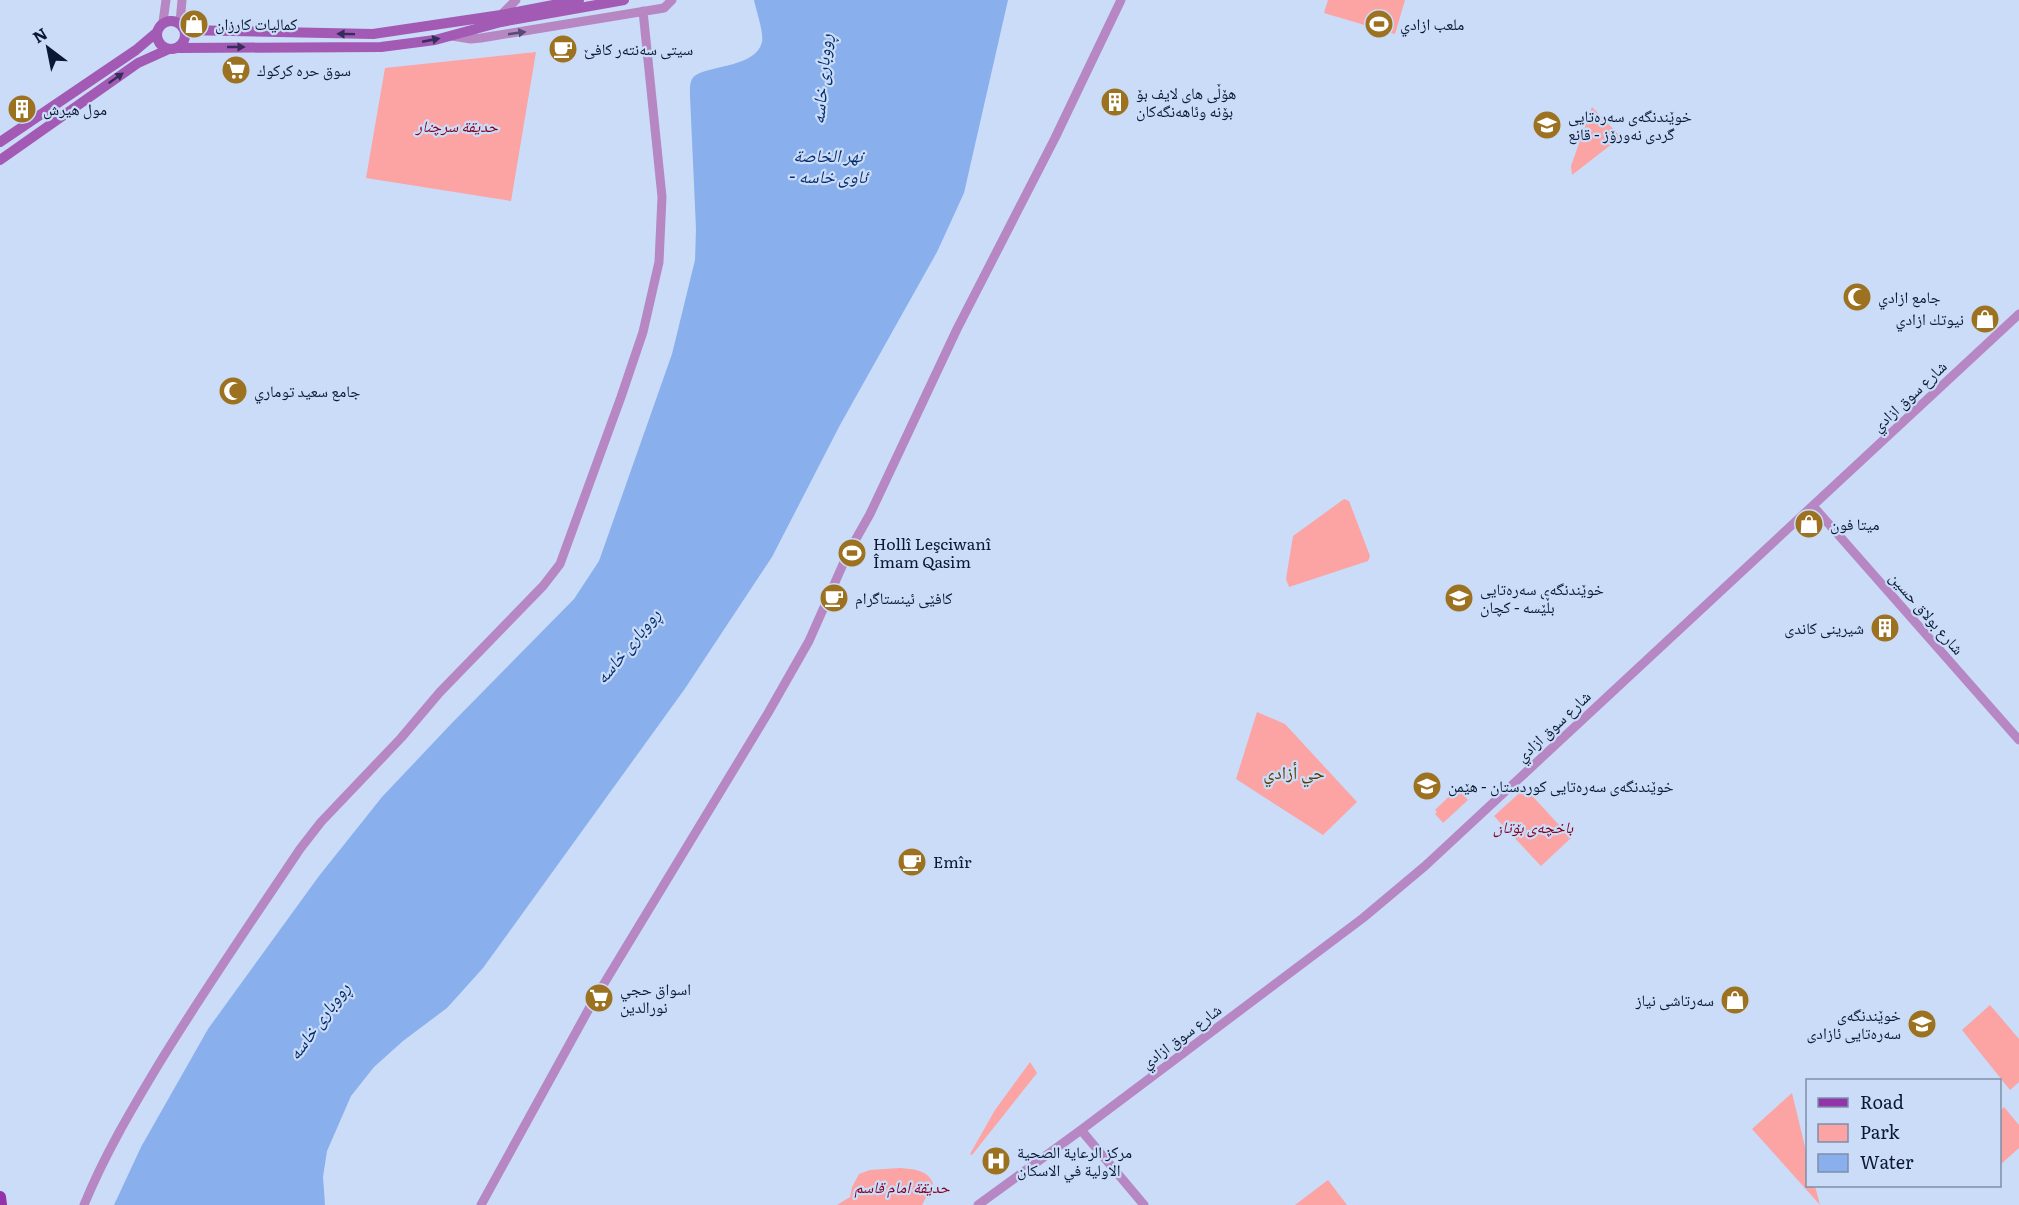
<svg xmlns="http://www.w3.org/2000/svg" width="2019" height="1205" viewBox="0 0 2019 1205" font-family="Literata,'Noto Naskh Arabic',serif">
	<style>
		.green { fill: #fca3a3 }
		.water { fill: #89b0ed }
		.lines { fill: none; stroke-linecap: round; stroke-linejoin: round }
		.tertiary { stroke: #b687c2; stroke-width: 9 }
		.secondary { stroke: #a25ab4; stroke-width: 10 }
		.primary { stroke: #9335a9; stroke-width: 12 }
		.oneway { fill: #574a73 }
		.oneway2 { fill: #372c5a }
		.labels { text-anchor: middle; stroke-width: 4.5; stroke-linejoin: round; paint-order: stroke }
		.poi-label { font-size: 16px; fill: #091933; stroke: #cadcf8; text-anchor: start }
		.park-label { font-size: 16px; font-style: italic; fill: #840220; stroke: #cadcf8 }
		.street-label { font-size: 16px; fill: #091933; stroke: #cadcf8 }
		.water-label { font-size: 18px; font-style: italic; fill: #042c6a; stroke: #cadcf8 }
		.neighbourhood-label { font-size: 18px; fill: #593c00; stroke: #cadcf8 }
	</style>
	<rect width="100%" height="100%" fill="#cadcf8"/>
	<path class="green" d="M 1328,0 L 1405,0 L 1395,34 L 1324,13 Z
		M 536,52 L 511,201 L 366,178 L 385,68 Z
		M 1592,107 L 1621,137 L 1572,175 L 1571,166 Z
		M 1344,499 L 1349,501 L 1370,556 L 1368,561 L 1289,587 L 1286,579 L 1293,536 Z
		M 1257,712 L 1285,724 L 1357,802 L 1323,835 L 1236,779 Z
		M 1458,788 L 1468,800 L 1443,823 L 1435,814 L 1437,812 L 1435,810 Z
		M 1525,788 L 1571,838 L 1541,866 L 1494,816 Z
		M 1990,1005 L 2019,1039 L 2019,1082 L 2010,1090 L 1962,1030 Z
		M 1030,1062 L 1037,1073 L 972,1155 L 970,1154 L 995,1110 Z
		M 1792,1093 L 1807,1155 L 1808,1186 L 1815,1186 L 1820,1205 L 1752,1129 Z
		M 2004,1107 L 2019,1125 L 2019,1148 L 2000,1165 L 2000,1111 Z
		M 900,1168 C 913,1169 929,1170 933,1184 L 922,1205 L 837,1205 L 850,1197 L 852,1187 L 859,1174 L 870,1170 Z
		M 1328,1180 L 1347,1205 L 1295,1205 Z"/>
	<path class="water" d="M 754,0 L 1008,0 L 964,193 L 937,252 L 840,425 L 772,557 L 684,690 L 483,968 L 447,1008 L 403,1041 L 374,1067 L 351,1096 L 327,1151 L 323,1177 L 325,1205 L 114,1205 L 141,1147 L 208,1029 L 319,876 L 382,797 L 451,724 L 574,599 L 599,561 L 672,354 L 695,260 L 696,229 L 690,96 C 690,89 689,79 696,75 C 712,65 756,67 762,42 C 764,33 756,10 754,0 Z"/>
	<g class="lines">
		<path class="tertiary" d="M 501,15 L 516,0
			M 163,22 L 166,0
			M 180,23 L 182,0
			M 452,36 L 471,39 L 481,38 L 664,8 L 672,0
			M 1813,506 L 2019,740
			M 1081,1130 L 1144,1205
			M 84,1205 C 104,1156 130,1112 157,1067 C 202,993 252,921 300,849 L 321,822 L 401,738 L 440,692 L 543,586 L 560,564 L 621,397 L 643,332 L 659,262 L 662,197 L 643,11
			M 481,1205 L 591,1005 L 768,713 L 809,641 L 848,553 L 870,514 L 957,329 L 1055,138 L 1121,0
			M 978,1205 L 1081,1130 L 1363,918 L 1425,866 L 2019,314"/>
		<path class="secondary" d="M157 35a14 14 0 1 1 28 0a14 14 0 1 1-28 0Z
			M 185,30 L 373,34 L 501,15 L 579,0
			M 178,48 L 381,47 L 435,40 L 501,22 L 624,0
			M 0,142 L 136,50 L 156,33
			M 0,160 L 138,63 L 169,49"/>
		<path class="primary" d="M 0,1197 L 1,1205"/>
	</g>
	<defs><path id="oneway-solid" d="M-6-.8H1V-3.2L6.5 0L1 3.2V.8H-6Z" transform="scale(1.5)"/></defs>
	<use class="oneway" href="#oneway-solid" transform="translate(517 33) rotate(-8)"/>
	<g class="oneway2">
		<use href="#oneway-solid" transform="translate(346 34) rotate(-179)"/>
		<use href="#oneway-solid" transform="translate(431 40) rotate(-11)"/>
		<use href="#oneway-solid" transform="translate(236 47)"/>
		<use href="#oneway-solid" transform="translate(116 78) rotate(-35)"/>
	</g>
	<defs>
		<g id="shop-disc" transform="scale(1.5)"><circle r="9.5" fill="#9c7220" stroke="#cadcf8"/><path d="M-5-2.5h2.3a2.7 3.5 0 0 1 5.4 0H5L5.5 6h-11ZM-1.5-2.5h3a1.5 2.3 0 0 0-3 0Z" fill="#fff"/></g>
		<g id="stadium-disc" transform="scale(1.5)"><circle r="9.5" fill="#9c7220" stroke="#cadcf8"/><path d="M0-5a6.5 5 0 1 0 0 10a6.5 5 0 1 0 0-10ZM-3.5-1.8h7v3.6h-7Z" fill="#fff"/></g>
		<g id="cafe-disc" transform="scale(1.5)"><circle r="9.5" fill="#9c7220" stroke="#cadcf8"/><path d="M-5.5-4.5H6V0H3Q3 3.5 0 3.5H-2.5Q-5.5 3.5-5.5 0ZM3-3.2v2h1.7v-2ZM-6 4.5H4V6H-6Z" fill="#fff"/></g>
		<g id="supermarket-disc" transform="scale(1.5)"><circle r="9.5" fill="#9c7220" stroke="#cadcf8"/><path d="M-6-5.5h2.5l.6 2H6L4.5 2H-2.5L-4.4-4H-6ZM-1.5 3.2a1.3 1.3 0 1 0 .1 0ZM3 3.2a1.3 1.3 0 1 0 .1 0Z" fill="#fff"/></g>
		<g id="building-disc" transform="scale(1.5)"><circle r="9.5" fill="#9c7220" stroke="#cadcf8"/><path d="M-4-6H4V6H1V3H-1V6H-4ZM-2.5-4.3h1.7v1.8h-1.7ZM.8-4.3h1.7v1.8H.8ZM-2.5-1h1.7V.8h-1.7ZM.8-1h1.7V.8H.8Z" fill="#fff"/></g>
		<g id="school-disc" transform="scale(1.5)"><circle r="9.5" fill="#9c7220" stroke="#cadcf8"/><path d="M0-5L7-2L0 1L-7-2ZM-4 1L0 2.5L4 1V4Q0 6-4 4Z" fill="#fff"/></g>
		<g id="mosque-disc" transform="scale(1.5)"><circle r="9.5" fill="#9c7220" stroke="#cadcf8"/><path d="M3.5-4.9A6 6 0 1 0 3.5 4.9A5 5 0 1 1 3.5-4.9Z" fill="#fff"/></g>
		<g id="hospital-disc" transform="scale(1.5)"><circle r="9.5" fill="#9c7220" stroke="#cadcf8"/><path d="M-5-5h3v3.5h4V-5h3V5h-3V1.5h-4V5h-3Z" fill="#fff"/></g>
	</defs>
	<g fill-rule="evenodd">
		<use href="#shop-disc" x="194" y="24"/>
		<use href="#stadium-disc" x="1379" y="24"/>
		<use href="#cafe-disc" x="563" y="49"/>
		<use href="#supermarket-disc" x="236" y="70"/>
		<use href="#building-disc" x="1115" y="102"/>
		<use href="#building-disc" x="22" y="109"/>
		<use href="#school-disc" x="1547" y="125"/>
		<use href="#mosque-disc" x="1857" y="297"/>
		<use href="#shop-disc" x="1985" y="319"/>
		<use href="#mosque-disc" x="233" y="391"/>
		<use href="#shop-disc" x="1809" y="524"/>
		<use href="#stadium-disc" x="852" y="553"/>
		<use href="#cafe-disc" x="834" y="598"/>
		<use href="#school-disc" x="1459" y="598"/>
		<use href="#building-disc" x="1885" y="628"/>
		<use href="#school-disc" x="1427" y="786"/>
		<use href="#cafe-disc" x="912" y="862"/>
		<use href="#supermarket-disc" x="599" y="998"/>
		<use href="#shop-disc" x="1735" y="1000"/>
		<use href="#school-disc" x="1922" y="1024"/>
		<use href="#hospital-disc" x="996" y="1161"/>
	</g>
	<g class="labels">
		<g class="poi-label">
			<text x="215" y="30">كمالیات كارزان</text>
			<text x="1400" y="30">ملعب ازادي</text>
			<text x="584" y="55">سیتی سەنتەر کافێ</text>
			<text x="257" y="76">سوق حره كركوك</text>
			<text x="1136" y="99">هۆڵی های لایف بۆ<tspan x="1136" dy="18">بۆنە وئاهەنگەکان</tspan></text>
			<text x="43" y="115">مول هيرش</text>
			<text x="1568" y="122">خوێندنگەی سەرەتایی<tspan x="1568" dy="18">گردی نەورۆز - قانع</tspan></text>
			<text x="1878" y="303">جامع ازادي</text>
			<text x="1964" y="325" text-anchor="end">نيوتك ازادي</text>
			<text x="254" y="397">جامع سعيد توماري</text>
			<text x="1830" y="530">ميتا فون</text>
			<text x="873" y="550">Hollî Leşciwanî<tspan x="873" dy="18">Îmam Qasim</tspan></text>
			<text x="1480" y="595">خوێندنگەی سەرەتایی<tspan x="1480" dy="18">بڵێسە - کچان</tspan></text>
			<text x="855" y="604">کافێی ئینستاگرام</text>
			<text x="1864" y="634" text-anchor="end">شیرینی کاندی</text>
			<text x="1448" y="792">خوێندنگەی سەرەتایی کوردستان - هێمن</text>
			<text x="933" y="868">Emîr</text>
			<text x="620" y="995">اسواق حجي<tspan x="620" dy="18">نورالدين</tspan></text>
			<text x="1714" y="1006" text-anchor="end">سەرتاشی نیاز</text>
			<text x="1901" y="1021" text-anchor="end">خوێندنگەی<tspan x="1901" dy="18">سەرەتایی ئازادی</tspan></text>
			<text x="1017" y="1158">مركز الرعاية الصحية<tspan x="1017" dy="18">الاولية في الاسكان</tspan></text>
		</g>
		<g class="park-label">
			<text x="457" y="132">حديقة سرچنار</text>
			<text x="1533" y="833">باخچەی بۆتان</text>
			<text x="902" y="1193">حديقة امام قاسم</text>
		</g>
		<g class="street-label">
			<text transform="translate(1909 396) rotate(-43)" y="6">شارع سوق ازادي</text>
			<text transform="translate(1927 613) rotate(49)" y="6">شارع بولاق حسين</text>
			<text transform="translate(1553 726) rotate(-43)" y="6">شارع سوق ازادي</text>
			<text transform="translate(1181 1036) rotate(-37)" y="6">شارع سوق ازادي</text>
		</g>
		<g class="water-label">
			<text transform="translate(822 79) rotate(-85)" y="6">ڕووباری خاسە</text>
			<text x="828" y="162">نهر الخاصة<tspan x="828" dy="21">- ئاوی خاسە</tspan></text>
			<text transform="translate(628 646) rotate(-51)" y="6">ڕووباری خاسە</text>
			<text transform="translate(319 1021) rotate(-54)" y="6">ڕووباری خاسە</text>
		</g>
		<g class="neighbourhood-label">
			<text x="1294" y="779">حي أزادي</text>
		</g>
	</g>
	<rect x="1806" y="1079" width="195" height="108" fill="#cadcf8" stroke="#7d8ea9" stroke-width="1.5"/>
	<rect x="1818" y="1098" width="30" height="9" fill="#9335a9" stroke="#7d8ea9" stroke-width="1.5"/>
	<text x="1860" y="1109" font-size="18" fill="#091933">Road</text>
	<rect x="1818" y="1124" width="30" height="18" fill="#fca3a3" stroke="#7d8ea9" stroke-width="1.5"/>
	<text x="1860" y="1139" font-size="18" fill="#091933">Park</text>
	<rect x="1818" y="1154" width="30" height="18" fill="#89b0ed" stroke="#7d8ea9" stroke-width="1.5"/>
	<text x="1860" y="1169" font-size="18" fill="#091933">Water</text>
	<g transform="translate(48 48) rotate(328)" stroke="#cadcf8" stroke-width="4.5" paint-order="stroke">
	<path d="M0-4.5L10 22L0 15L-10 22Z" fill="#091933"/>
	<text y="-9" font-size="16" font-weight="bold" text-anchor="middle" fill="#091933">N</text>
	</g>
</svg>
